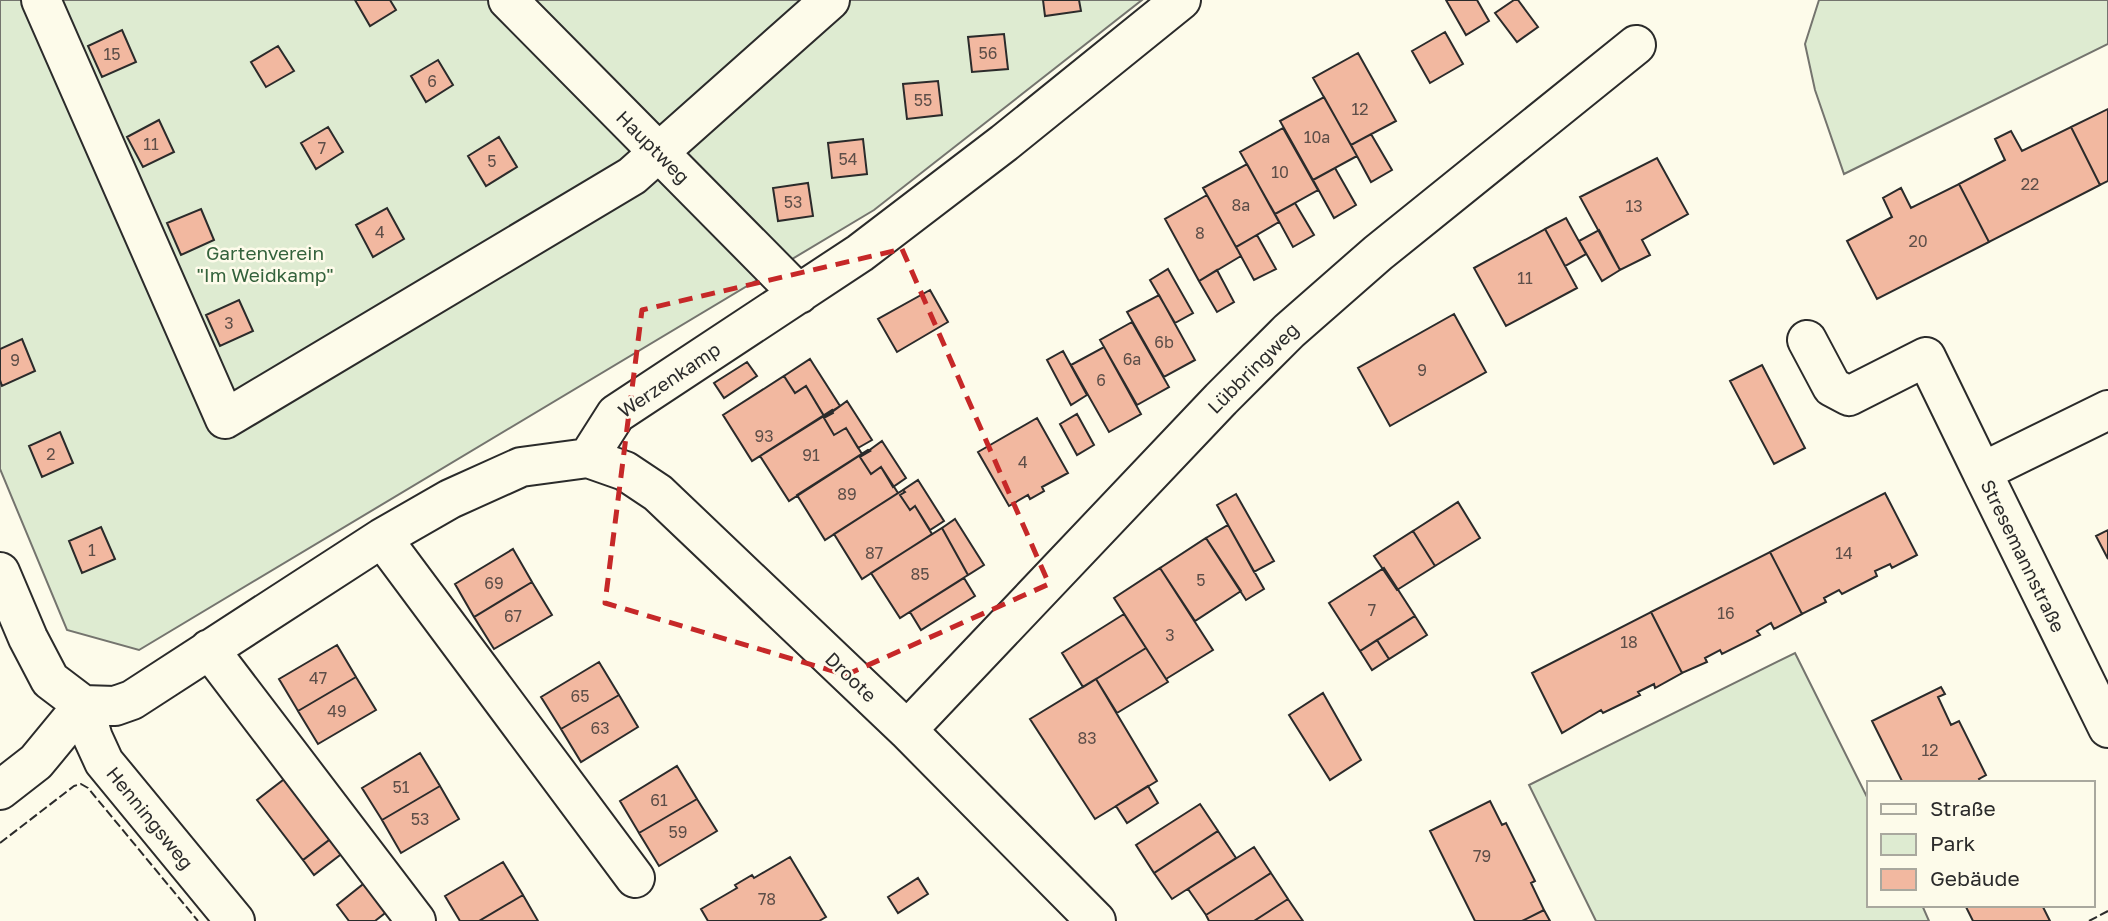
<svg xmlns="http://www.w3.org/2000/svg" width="2108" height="921" viewBox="0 0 2108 921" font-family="'Golos Text',sans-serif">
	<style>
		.green { fill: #deebd1; stroke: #74746e; stroke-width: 2 }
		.building { fill: #f2b8a0; stroke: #2b2b2b; stroke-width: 2 }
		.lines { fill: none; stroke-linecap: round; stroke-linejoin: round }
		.minor-casing { stroke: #2b2b2b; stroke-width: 42 }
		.minor { stroke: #fdfbea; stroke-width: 38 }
		.fence { stroke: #2b2b2b; stroke-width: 2; stroke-dasharray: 9 3.5; stroke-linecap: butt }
		.marked { fill: none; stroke: #c62828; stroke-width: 5; stroke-dasharray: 14 9; stroke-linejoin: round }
		.labels { text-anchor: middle; stroke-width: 5; stroke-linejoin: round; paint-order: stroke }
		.number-label { font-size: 16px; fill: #5d4e48 }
		.street-label { font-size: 19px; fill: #2b2b2b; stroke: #fdfbea }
		.park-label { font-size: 19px; fill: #34623c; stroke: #fdfbea }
	</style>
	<rect width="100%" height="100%" fill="#fdfbea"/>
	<path class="green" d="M 0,0 L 1142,0 L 874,210 L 139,650 L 67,630 L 0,469 Z
		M 1819,0 L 2108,0 L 2108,44 L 1844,174 L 1815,90 L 1805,44 Z
		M 1795,653 L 1868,799 L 1868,905 L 1922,905 L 1929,921 L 1596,921 L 1529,785 Z"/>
	<path class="building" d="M 355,0 L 390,0 L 396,10 L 370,26 Z
		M 1043,0 L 1079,0 L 1081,11 L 1045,16 Z
		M 1446,0 L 1477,0 L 1489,21 L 1466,35 Z
		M 1514,0 L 1518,0 L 1538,27 L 1517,42 L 1495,13 Z
		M 122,30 L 136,62 L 102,77 L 88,46 Z
		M 1445,32 L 1463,64 L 1430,83 L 1412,51 Z
		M 1004,34 L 1008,69 L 972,72 L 968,37 Z
		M 278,46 L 294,71 L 266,87 L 251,62 Z
		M 1358,53 L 1396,121 L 1351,145 L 1313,78 Z
		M 438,60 L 453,85 L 426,102 L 411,76 Z
		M 938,81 L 942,115 L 907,119 L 903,84 Z
		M 1324,97 L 1357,156 L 1313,180 L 1280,121 Z
		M 2108,109 L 2108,181 L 2100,185 L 2071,127 Z
		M 159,120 L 174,152 L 143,167 L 127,137 Z
		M 328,127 L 343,152 L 316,169 L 301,143 Z
		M 2071,127 L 2100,185 L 1989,242 L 1959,184 L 2005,160 L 1995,139 L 2011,131 L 2022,151 Z
		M 1283,128 L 1318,190 L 1275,214 L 1240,152 Z
		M 1371,134 L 1392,170 L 1371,182 L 1351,145 Z
		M 499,137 L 517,167 L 486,186 L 468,156 Z
		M 863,139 L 867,174 L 832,178 L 828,143 Z
		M 1657,158 L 1688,214 L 1642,240 L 1650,255 L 1620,270 L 1580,197 Z
		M 1247,164 L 1279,222 L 1236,247 L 1203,188 Z
		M 1335,168 L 1356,205 L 1334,218 L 1313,180 Z
		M 808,183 L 813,216 L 778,221 L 773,188 Z
		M 1959,184 L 1989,242 L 1877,299 L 1847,241 L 1892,217 L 1883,198 L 1901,188 L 1911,208 Z
		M 1207,195 L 1241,256 L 1199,281 L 1165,219 Z
		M 1295,203 L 1314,235 L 1293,247 L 1275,214 Z
		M 387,208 L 404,239 L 373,257 L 356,225 Z
		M 201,209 L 214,240 L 181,255 L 167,223 Z
		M 1566,218 L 1586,254 L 1565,266 L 1545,229 Z
		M 1545,229 L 1577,288 L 1506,326 L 1474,268 Z
		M 1599,230 L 1620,270 L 1602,281 L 1579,241 Z
		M 1257,235 L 1276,269 L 1254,280 L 1236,247 Z
		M 1168,269 L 1193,313 L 1175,323 L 1150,280 Z
		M 1217,270 L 1234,302 L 1217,312 L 1199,281 Z
		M 930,290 L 948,322 L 897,352 L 878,319 Z
		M 1159,295 L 1195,360 L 1164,377 L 1127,312 Z
		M 239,300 L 253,331 L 220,346 L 206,315 Z
		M 1454,314 L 1486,372 L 1390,426 L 1358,368 Z
		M 1132,322 L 1169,387 L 1137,405 L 1100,340 Z
		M 22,339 L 35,371 L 2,386 L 0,380 L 0,349 Z
		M 1104,347 L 1141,414 L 1109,432 L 1071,365 Z
		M 1063,351 L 1087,395 L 1071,405 L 1047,360 Z
		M 810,359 L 840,406 L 824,416 L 806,386 L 795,393 L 784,376 Z
		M 747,362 L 757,376 L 724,398 L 714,383 Z
		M 1762,365 L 1805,448 L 1774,464 L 1730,381 Z
		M 784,376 L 795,393 L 806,386 L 824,416 L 752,461 L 723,415 Z
		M 847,401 L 872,440 L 858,448 L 846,428 L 834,435 L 824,418 Z
		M 832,410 L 833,413 L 824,418 L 834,435 L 846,428 L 862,454 L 789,501 L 760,456 Z
		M 1077,414 L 1094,445 L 1077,455 L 1060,424 Z
		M 1037,418 L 1068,473 L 1042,487 L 1044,491 L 1030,499 L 1028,495 L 1009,506 L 978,452 Z
		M 60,432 L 73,463 L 42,477 L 29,446 Z
		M 882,441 L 906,478 L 893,487 L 881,467 L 871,474 L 860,457 Z
		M 868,450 L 870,451 L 860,457 L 871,474 L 881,467 L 898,493 L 825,540 L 797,495 Z
		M 918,480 L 944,521 L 930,530 L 915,506 L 910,510 L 900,495 L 905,492 L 903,490 Z
		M 903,490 L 905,492 L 900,495 L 910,510 L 915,506 L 932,534 L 862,579 L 834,534 Z
		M 1885,493 L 1917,555 L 1892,568 L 1890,564 L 1875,571 L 1877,576 L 1842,594 L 1839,590 L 1824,598 L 1826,602 L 1802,614 L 1770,552 Z
		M 1236,494 L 1274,561 L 1254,572 L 1217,505 Z
		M 1458,502 L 1480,538 L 1435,566 L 1413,531 Z
		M 955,519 L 984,565 L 968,575 L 942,528 Z
		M 1228,525 L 1264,589 L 1246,600 L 1206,538 Z
		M 101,527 L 115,559 L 82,573 L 69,541 Z
		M 942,528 L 968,575 L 900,618 L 871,573 Z
		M 2108,530 L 2108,559 L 2096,536 Z
		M 1413,531 L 1435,566 L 1397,590 L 1374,556 Z
		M 1206,538 L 1241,591 L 1195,621 L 1160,568 Z
		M 513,549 L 532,582 L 474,617 L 455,584 Z
		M 1770,552 L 1802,614 L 1774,629 L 1771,623 L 1757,631 L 1760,635 L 1722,654 L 1720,650 L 1705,658 L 1707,662 L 1682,673 L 1651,612 Z
		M 1160,568 L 1213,650 L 1166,679 L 1114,598 Z
		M 1384,568 L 1415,616 L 1360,651 L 1329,603 Z
		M 964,578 L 975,596 L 921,630 L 910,612 Z
		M 532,582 L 552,615 L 494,649 L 474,617 Z
		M 1651,612 L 1682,673 L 1655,688 L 1654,684 L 1638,692 L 1640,695 L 1603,713 L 1601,710 L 1562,733 L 1532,673 Z
		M 1124,614 L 1146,648 L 1083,687 L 1062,653 Z
		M 1415,616 L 1427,635 L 1389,659 L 1377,640 Z
		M 1377,640 L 1389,659 L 1372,670 L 1360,651 Z
		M 337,645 L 356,677 L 298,711 L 279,679 Z
		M 1146,648 L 1168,682 L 1117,713 L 1096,679 Z
		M 599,662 L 619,695 L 561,729 L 541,697 Z
		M 356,677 L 376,710 L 318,744 L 298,711 Z
		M 1096,679 L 1157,781 L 1095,819 L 1030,719 Z
		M 1941,687 L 1945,694 L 1938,697 L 1951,725 L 1959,721 L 1986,775 L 1979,779 L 1981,783 L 1903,783 L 1872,721 Z
		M 1323,693 L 1361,760 L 1330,780 L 1289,715 Z
		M 619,695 L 638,727 L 581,762 L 561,729 Z
		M 420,753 L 440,786 L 382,820 L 362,788 Z
		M 677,766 L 697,799 L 639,833 L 620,801 Z
		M 287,777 L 333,837 L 303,860 L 257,800 Z
		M 440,786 L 459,819 L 401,853 L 382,820 Z
		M 1148,786 L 1158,803 L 1127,823 L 1116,806 Z
		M 697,799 L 717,831 L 659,866 L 639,833 Z
		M 1490,801 L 1502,825 L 1506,823 L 1535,881 L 1531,883 L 1544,910 L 1522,921 L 1475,921 L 1430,831 Z
		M 1200,804 L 1218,831 L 1154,873 L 1136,845 Z
		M 1218,831 L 1236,858 L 1172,899 L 1154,873 Z
		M 333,837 L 344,852 L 314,875 L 303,860 Z
		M 1254,847 L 1271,873 L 1206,915 L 1188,889 Z
		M 790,857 L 826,917 L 819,921 L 708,921 L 701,909 L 737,888 L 735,885 L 752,875 L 754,878 Z
		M 503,862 L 523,895 L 479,921 L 460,921 L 445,896 Z
		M 1271,873 L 1288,899 L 1254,921 L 1209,921 L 1206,915 Z
		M 918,878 L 928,894 L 898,913 L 888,897 Z
		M 367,881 L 389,910 L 375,921 L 349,921 L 337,905 Z
		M 523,895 L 538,921 L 479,921 Z
		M 1288,899 L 1303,921 L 1254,921 Z
		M 1965,905 L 2042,905 L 2050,921 L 1973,921 Z
		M 1544,910 L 1550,921 L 1522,921 Z"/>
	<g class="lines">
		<g class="minor-casing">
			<path id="minor" d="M 41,0 L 225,419 L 632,176 L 830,0
				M 508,0 L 799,294
				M 1807,340 L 1832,387 L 1849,396 L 1926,357 L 1982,472
				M 2108,410 L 1982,472 L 2108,728
				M 588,458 L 616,414 L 860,253 L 1004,143 L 1181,0
				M 382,538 L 635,878
				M 0,572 L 28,638 L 50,680 L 83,705
				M 209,649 L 416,921
				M 83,705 L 115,706 L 132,700 L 382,538 L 450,499 L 521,467 L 588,458 L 625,471 L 658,493 L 907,730 L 1096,921
				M 83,705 L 93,738 L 104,762 L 235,921
				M 907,730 L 1221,399 L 1289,331 L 1378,253 L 1636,45
				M 0,790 L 36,762 L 83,705"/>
		</g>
		<use href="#minor" class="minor"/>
		<path class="fence" d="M 0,843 L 74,786 L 81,784 L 88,788 L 198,921
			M 2089,921 L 2108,911"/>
	</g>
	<path class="marked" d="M 902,249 L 1049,584 L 846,675 L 605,603 L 642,310 Z"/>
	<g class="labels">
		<g class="number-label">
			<text x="988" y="59">56</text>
			<text x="112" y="60">15</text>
			<text x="432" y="87">6</text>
			<text x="923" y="106">55</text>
			<text x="1360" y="115">12</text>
			<text x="1317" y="143">10a</text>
			<text x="151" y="150">11</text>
			<text x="322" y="154">7</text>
			<text x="848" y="165">54</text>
			<text x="492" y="167">5</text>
			<text x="1280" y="178">10</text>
			<text x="2030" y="190">22</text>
			<text x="793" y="208">53</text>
			<text x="1241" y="211">8a</text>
			<text x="1634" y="212">13</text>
			<text x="380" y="238">4</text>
			<text x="1200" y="239">8</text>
			<text x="1918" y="247">20</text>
			<text x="1525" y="284">11</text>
			<text x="229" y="329">3</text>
			<text x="1164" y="348">6b</text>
			<text x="1132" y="365">6a</text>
			<text x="15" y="366">9</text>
			<text x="1422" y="376">9</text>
			<text x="1101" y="386">6</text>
			<text x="764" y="442">93</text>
			<text x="51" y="460">2</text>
			<text x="811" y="461">91</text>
			<text x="1023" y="468">4</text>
			<text x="847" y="500">89</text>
			<text x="92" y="556">1</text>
			<text x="874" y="559">87</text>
			<text x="1844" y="559">14</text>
			<text x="920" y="580">85</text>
			<text x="1201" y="586">5</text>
			<text x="494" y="589">69</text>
			<text x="1372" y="616">7</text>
			<text x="1726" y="619">16</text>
			<text x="513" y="622">67</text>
			<text x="1170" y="641">3</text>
			<text x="1629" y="648">18</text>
			<text x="318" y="684">47</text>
			<text x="580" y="702">65</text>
			<text x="337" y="717">49</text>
			<text x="600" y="734">63</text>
			<text x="1087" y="744">83</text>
			<text x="1930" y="756">12</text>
			<text x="401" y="793">51</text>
			<text x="659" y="806">61</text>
			<text x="420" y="825">53</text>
			<text x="678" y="838">59</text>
			<text x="1482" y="862">79</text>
			<text x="767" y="905">78</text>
		</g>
		<g class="street-label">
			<text transform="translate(653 147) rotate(45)" y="7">Hauptweg</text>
			<text transform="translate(1253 368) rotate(-45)" y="7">Lübbringweg</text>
			<text transform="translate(669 380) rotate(-34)" y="7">Werzenkamp</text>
			<text transform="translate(2023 556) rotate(64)" y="7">Stresemannstraße</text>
			<text transform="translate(851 677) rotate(44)" y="7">Droote</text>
			<text transform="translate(150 818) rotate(51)" y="7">Henningsweg</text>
		</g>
		<g class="park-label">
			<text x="265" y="260">Gartenverein<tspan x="265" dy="22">"Im Weidkamp"</tspan></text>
		</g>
	</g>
	<rect x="1867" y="781" width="228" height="126" fill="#fdfbea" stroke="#a9a89e" stroke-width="2"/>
	<rect x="1881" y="804" width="35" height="10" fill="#fdfbea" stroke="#a9a89e" stroke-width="2"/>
	<text x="1930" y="816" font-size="21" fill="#2b2b2b">Straße</text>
	<rect x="1881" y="834" width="35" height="21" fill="#deebd1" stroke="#a9a89e" stroke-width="2"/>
	<text x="1930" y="851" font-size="21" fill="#2b2b2b">Park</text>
	<rect x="1881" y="869" width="35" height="21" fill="#f2b8a0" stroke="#a9a89e" stroke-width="2"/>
	<text x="1930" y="886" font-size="21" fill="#2b2b2b">Gebäude</text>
</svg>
